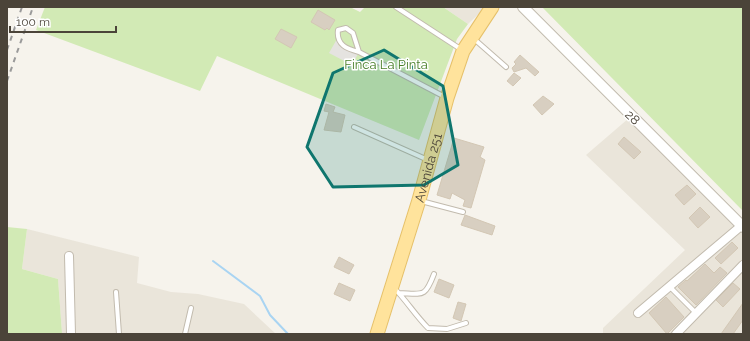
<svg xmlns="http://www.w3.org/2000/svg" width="750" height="341" viewBox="0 0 750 341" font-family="Raleway,sans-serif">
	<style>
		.residential { fill: #eae5da }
		.green { fill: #d2eab5 }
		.parking { fill: #e5e3e0 }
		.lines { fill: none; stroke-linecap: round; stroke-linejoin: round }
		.stream { stroke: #a9d4f2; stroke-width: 2 }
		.building { fill: #d8cfc1; stroke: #d3c7b4 }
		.service-casing { stroke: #c2bbae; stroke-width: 6 }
		.minor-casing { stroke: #c2bbae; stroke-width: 10 }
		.tertiary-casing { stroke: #c2bbae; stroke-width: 12 }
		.primary-casing { stroke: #e6c16a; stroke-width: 15 }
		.service { stroke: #fff; stroke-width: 4 }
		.minor { stroke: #fff; stroke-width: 8 }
		.tertiary { stroke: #fff; stroke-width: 10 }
		.primary { stroke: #ffe39c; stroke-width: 13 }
		.rail { stroke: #9a9a9a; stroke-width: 2; stroke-dasharray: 5 5; stroke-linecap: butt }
		.marked { fill: #0f766e; fill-opacity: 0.2; stroke: #0f766e; stroke-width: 3; stroke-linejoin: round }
		.labels { text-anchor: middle; stroke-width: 3; stroke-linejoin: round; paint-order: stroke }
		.park-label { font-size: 13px; fill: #4a7f2a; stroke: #fff }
		.street-label { font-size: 13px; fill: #4b4439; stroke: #fff }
	</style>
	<rect width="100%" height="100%" fill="#f6f3ec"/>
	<path class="residential" d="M 443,7 L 486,7 L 468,24 Z
		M 636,112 L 743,221 L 743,334 L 603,334 L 603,328 L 685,250 L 586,155 Z
		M 27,229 L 139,257 L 137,283 L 171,292 L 198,294 L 244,304 L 276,334 L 62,333 L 58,279 L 22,269 Z"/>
	<path class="green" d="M 45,7 L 350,7 L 360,12 L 365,7 L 443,7 L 468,24 L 457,39 L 419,140 L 217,56 L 200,91 L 36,30 Z
		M 543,7 L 743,7 L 743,211 L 542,7 Z
		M 7,227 L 27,229 L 22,269 L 58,279 L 62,333 L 7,334 Z"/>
	<path class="parking" d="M 337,39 L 340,43 L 359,52 L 352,65 L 329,53 Z"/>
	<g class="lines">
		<path class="stream" d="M 213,261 L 260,296 L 270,315 L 288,334"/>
	</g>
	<path class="building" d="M 318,10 L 335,20 L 329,30 L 327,28 L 325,30 L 311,22 Z
		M 281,29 L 297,37 L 291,48 L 275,39 Z
		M 520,55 L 539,72 L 535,76 L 526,68 L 514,72 L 512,68 L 516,64 L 514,62 Z
		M 514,73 L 521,78 L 513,86 L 507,81 Z
		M 543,96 L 554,104 L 542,115 L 533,105 Z
		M 326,104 L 335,107 L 333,112 L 345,115 L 341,132 L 324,130 L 329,112 L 324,111 Z
		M 624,137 L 641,152 L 634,159 L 618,144 Z
		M 454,138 L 484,147 L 480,157 L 485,160 L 471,208 L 463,206 L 465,200 L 452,193 L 450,199 L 437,195 Z
		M 687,185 L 696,194 L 684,205 L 675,195 Z
		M 700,207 L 710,217 L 698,228 L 689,218 Z
		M 465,215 L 495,226 L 492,235 L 461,225 Z
		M 732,242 L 738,248 L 721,264 L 715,258 Z
		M 339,257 L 354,265 L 349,274 L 334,267 Z
		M 705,264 L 714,273 L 720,267 L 727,273 L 696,305 L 678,287 L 686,280 L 687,281 Z
		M 439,279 L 454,285 L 449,298 L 434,292 Z
		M 339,283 L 355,290 L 350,301 L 334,294 Z
		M 733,283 L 740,289 L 723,307 L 716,300 Z
		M 666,297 L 684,317 L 667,334 L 649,313 Z
		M 458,302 L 466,304 L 461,321 L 453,318 Z
		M 743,303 L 743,320 L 733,334 L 721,334 Z"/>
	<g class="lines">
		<g class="service-casing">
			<path id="service" d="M 396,7 L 462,50
				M 473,38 L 506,67
				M 359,52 L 353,33 L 346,28 L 338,30 C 336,45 347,49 359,52 L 445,97
				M 354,127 L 428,160
				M 421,201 L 463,212
				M 670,287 L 696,313
				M 394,288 C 406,300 415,315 428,328 L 447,329 L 466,323
				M 116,292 L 119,334
				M 399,293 C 423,294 425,298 434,274
				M 185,334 L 191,308"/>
		</g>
		<g class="minor-casing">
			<path id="minor" d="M 69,256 L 71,334
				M 638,313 L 741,226
				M 676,334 L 743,265"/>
		</g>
		<g class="tertiary-casing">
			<path id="tertiary" d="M 523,7 L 743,227"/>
		</g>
		<g class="primary-casing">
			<g id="primary">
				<path id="s1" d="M 377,334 L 419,200 L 447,98 L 463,51 L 492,7"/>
			</g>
		</g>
		<use href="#service" class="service"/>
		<use href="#minor" class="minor"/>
		<use href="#tertiary" class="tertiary"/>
		<use href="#primary" class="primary"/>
		<path class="rail" d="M 7,50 L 22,7
			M 7,81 L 33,7"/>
	</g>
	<path class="marked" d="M 384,50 L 443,86 L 458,165 L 424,185 L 333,187 L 307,147 L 333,73 Z"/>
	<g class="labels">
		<g class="park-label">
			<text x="386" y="69">Finca La Pinta</text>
		</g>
		<g class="street-label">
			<text transform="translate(633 117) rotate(45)" y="5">28</text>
			<text dy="5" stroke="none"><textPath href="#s1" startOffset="174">Avenida 251</textPath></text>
		</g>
	</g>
	<rect width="750" height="341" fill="none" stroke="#4b4439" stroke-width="16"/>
	<path d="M10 26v6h106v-6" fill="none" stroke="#4b4439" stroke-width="2"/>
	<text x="16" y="26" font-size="12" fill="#4b4439" stroke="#ffffff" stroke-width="3" paint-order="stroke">100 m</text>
</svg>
